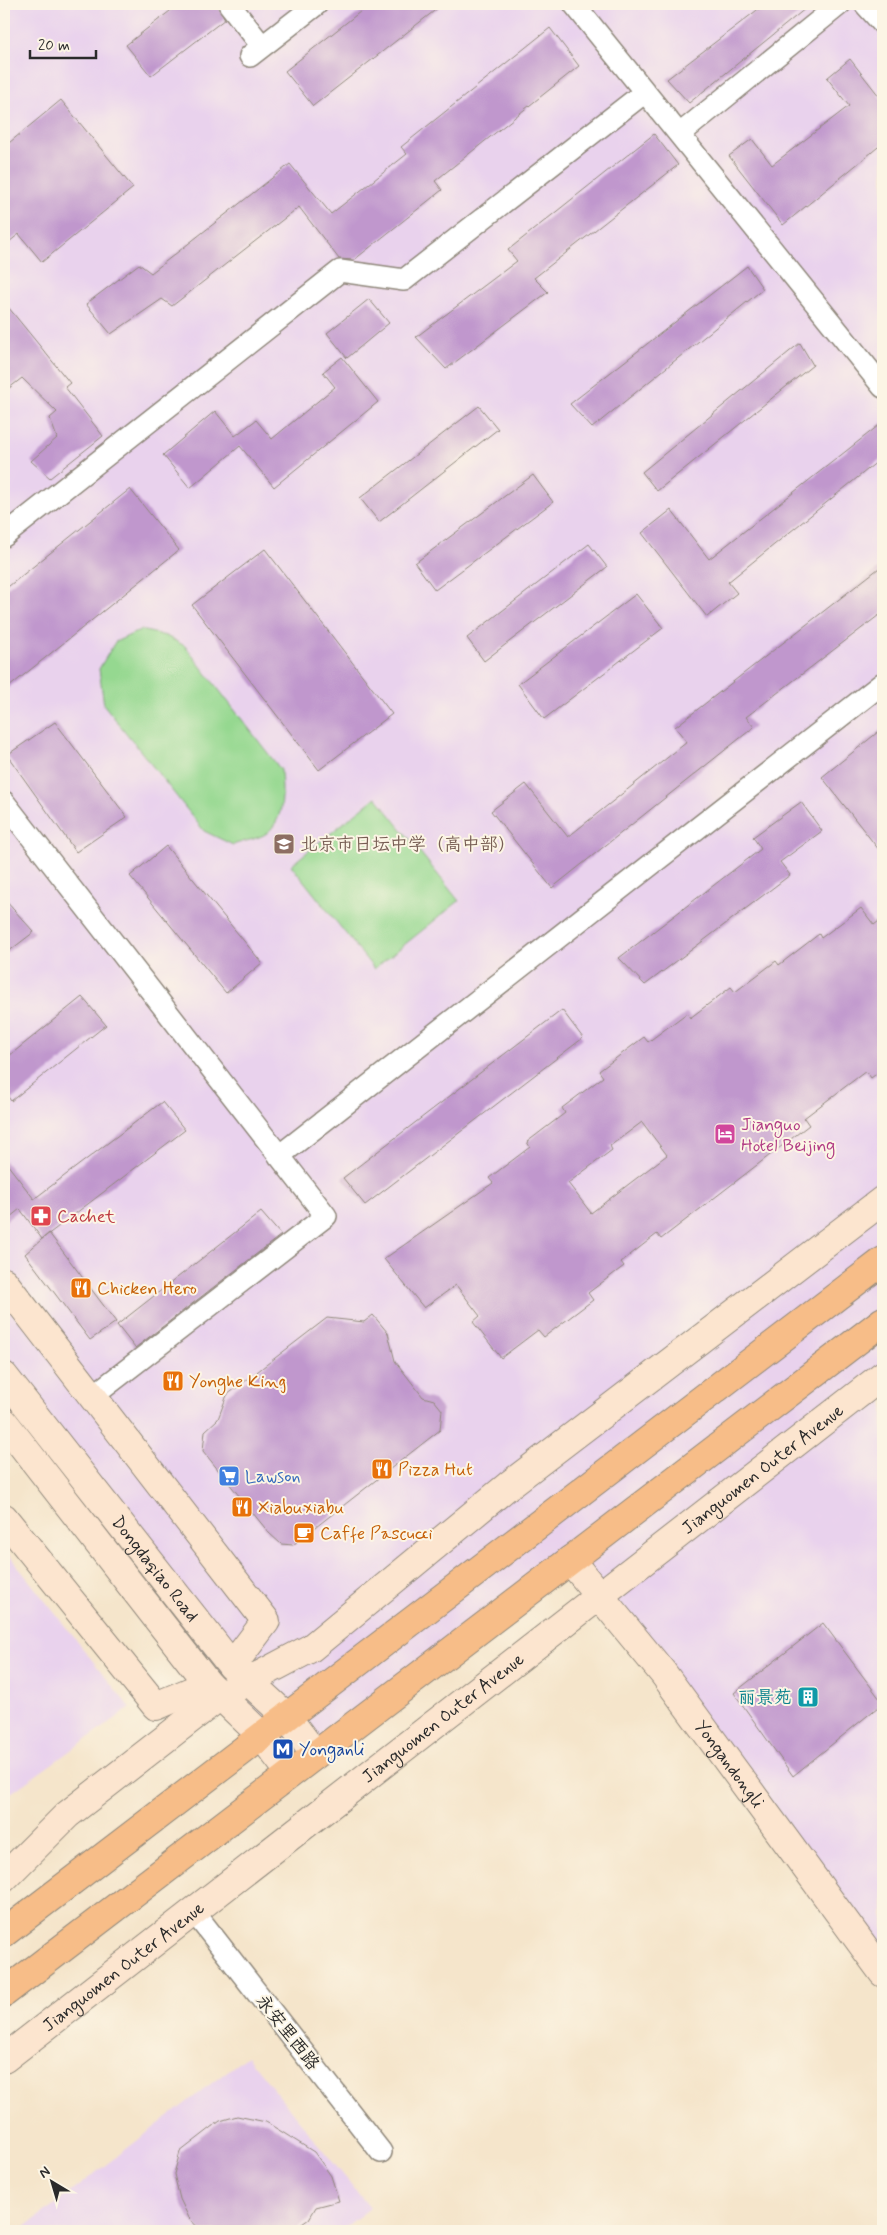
<svg xmlns="http://www.w3.org/2000/svg" width="887" height="2235" viewBox="0 0 887 2235" font-family="Mynerve,'LXGW WenKai TC',sans-serif">
	<style>
		.built { fill: #e9d2ed }
		.green { fill: #95d890; stroke: #60825e }
		.building { fill: #c097cd; fill-rule: evenodd }
		.lines { fill: none; stroke-linecap: round; stroke-linejoin: round }
		.street-casing { stroke: #90887b; stroke-width: 24 }
		.secondary-casing { stroke: #90887b; stroke-width: 30 }
		.highway-casing { stroke: #90887b; stroke-width: 30 }
		.street { stroke: #fff; stroke-width: 21 }
		.secondary { stroke: #fce5cf; stroke-width: 28 }
		.highway { stroke: #f7bd88; stroke-width: 28 }
		.labels { text-anchor: middle; stroke-width: 4; stroke-linejoin: round; paint-order: stroke }
		.education-label { font-size: 18px; fill: #785e54; stroke: #fcf5e5; text-anchor: start }
		.hotel-label { font-size: 18px; fill: #b23c85; stroke: #fcf5e5; text-anchor: start }
		.health-label { font-size: 18px; fill: #be3a42; stroke: #fcf5e5; text-anchor: start }
		.food-label { font-size: 18px; fill: #c56008; stroke: #fcf5e5; text-anchor: start }
		.street-label { font-size: 18px; fill: #2b2b2b; stroke: #fcf5e5 }
		.shop-label { font-size: 18px; fill: #366cbe; stroke: #fcf5e5; text-anchor: start }
		.culture-label { font-size: 18px; fill: #0d838f; stroke: #fcf5e5; text-anchor: end }
		.transit-label { font-size: 18px; fill: #164399; stroke: #fcf5e5; text-anchor: start }
	</style>
	<rect width="100%" height="100%" fill="#fcf5e5"/>
	<filter id="ink" filterUnits="userSpaceOnUse"><feTurbulence type="fractalNoise" baseFrequency=".02" numOctaves="2"/><feDisplacementMap in="SourceGraphic" scale="10" xChannelSelector="R" yChannelSelector="G"/><feConvolveMatrix kernelMatrix="1 2 1 2 8 2 1 2 1" color-interpolation-filters="sRGB"/></filter>
	<filter id="wash" filterUnits="userSpaceOnUse"><feTurbulence type="fractalNoise" baseFrequency=".0096" numOctaves="4" result="noise"/><feDisplacementMap in="SourceGraphic" scale="20" xChannelSelector="R" yChannelSelector="G"/><feGaussianBlur stdDeviation="1.12" result="paint"/><feColorMatrix in="noise" values="0 0 0 0 0 0 0 0 0 0 0 0 0 0 0 0 0 1.4 0 .05"/><feComposite in="paint" operator="in"/></filter>
	<g filter="url(#wash)">
		<rect width="100%" height="100%" fill="#f5e5cb"/>
		<path class="built" d="M 4,4 L 883,4 L 883,1967 L 570,1560 L 292,1761 L 4,1406 Z
			M 4,1549 L 130,1708 L 4,1798 Z
			M 247,2056 L 370,2208 L 340,2231 L 20,2231 Z"/>
		<path class="green" d="M 141,630 L 166,636 L 185,646 L 281,770 C 282,792 286,817 267,833 C 259,839 243,841 233,845 L 204,831 L 104,705 L 99,669 L 115,642 Z
			M 376,797 L 459,901 L 374,969 L 291,865 Z"/>
		<g id="blocks">
			<path class="building" d="M 179,4 L 217,4 L 225,19 L 151,76 L 126,45 Z
				M 370,4 L 443,4 L 313,106 L 285,71 Z
				M 765,4 L 811,4 L 689,103 L 667,79 Z
				M 550,28 L 579,66 L 435,181 L 442,190 L 354,260 L 339,259 L 299,207 L 172,306 L 162,299 L 111,334 L 86,304 L 139,264 L 151,273 L 290,164 L 331,214 L 407,154 L 401,147 Z
				M 850,59 L 883,101 L 883,143 L 783,225 L 729,156 L 752,139 L 772,165 L 849,106 L 827,78 Z
				M 61,100 L 133,188 L 42,262 L 19,234 L 4,246 L 4,147 Z
				M 654,134 L 678,165 L 534,278 L 548,292 L 446,369 L 416,337 L 517,261 L 508,250 Z
				M 747,266 L 763,289 L 592,428 L 570,404 Z
				M 369,299 L 389,323 L 347,358 L 327,333 Z
				M 4,302 L 70,383 L 65,387 L 103,436 L 50,478 L 31,461 L 57,438 L 50,418 L 57,412 L 22,378 L 4,392 Z
				M 800,343 L 813,365 L 657,491 L 642,472 Z
				M 342,357 L 378,402 L 274,487 L 240,446 L 190,488 L 163,455 L 215,411 L 235,436 L 256,420 L 272,439 L 335,387 L 323,372 Z
				M 479,406 L 498,429 L 379,522 L 360,498 Z
				M 883,422 L 883,457 L 728,582 L 737,593 L 707,617 L 642,533 L 671,510 L 709,559 Z
				M 533,475 L 553,502 L 435,590 L 415,563 Z
				M 130,489 L 179,550 L 4,691 L 4,590 Z
				M 589,544 L 607,567 L 484,661 L 467,638 Z
				M 265,549 L 392,714 L 319,770 L 192,605 Z
				M 883,565 L 883,612 L 746,717 L 754,727 L 552,888 L 491,811 L 526,784 L 568,837 L 687,742 L 675,727 Z
				M 636,594 L 663,628 L 544,719 L 518,684 Z
				M 55,722 L 127,817 L 76,852 L 7,755 Z
				M 883,728 L 883,855 L 822,777 Z
				M 801,802 L 822,831 L 780,862 L 790,875 L 645,985 L 619,958 L 761,849 L 753,837 Z
				M 166,846 L 262,963 L 226,993 L 130,876 Z
				M 4,899 L 34,932 L 4,955 Z
				M 861,908 L 874,925 L 883,918 L 883,1069 L 871,1078 L 866,1071 L 804,1118 L 809,1125 L 661,1239 L 657,1234 L 621,1262 L 624,1266 L 588,1293 L 593,1300 L 544,1337 L 538,1330 L 501,1358 L 473,1322 L 480,1316 L 456,1285 L 424,1308 L 384,1259 L 493,1183 L 489,1178 L 530,1147 L 527,1142 L 565,1113 L 562,1108 L 603,1077 L 599,1071 L 644,1037 L 648,1042 L 687,1013 L 690,1018 L 731,987 L 735,992 L 776,961 L 779,965 L 819,934 L 821,938 ZM 642,1122 L 667,1155 L 591,1213 L 568,1183 L 612,1150 L 610,1146 Z
				M 82,997 L 106,1025 L 11,1101 L 4,1091 L 4,1060 Z
				M 562,1010 L 583,1038 L 365,1205 L 343,1178 Z
				M 162,1102 L 185,1130 L 42,1239 L 20,1209 L 4,1222 L 4,1160 L 34,1199 Z
				M 261,1212 L 281,1235 L 135,1348 L 117,1325 Z
				M 49,1233 L 116,1322 L 90,1340 L 25,1254 Z
				M 373,1315 L 388,1333 L 395,1361 L 423,1397 L 434,1400 L 442,1410 L 440,1430 L 293,1545 L 281,1544 L 269,1533 L 203,1451 L 205,1431 L 218,1419 L 227,1395 L 327,1318 L 364,1322 Z
				M 823,1623 L 883,1703 L 793,1776 L 734,1693 Z
				M 237,2116 L 266,2122 L 314,2152 L 331,2176 L 339,2201 L 316,2207 L 309,2219 L 292,2231 L 201,2231 L 189,2218 L 180,2199 L 174,2174 L 180,2152 L 220,2121 Z"/>
		</g>
	</g>
	<g filter="url(#ink)">
		<use href="#blocks" fill-opacity="0" stroke="#90887b" stroke-width="1"/>
		<g class="lines">
			<g class="street-casing">
				<path id="street" d="M 229,4 L 262,46
					M 574,4 L 883,387
					M 865,4 L 883,24
					M 250,56 L 317,4
					M 680,134 L 840,4
					M 4,536 L 340,271 L 404,280 L 645,92
					M 4,802 L 326,1216 L 93,1396
					M 279,1156 L 883,683
					M 194,1912 L 381,2152"/>
			</g>
			<g class="secondary-casing">
				<g id="secondary">
					<path d="M 4,1282 L 266,1621 L 232,1666"/>
					<path id="s1" d="M 4,1376 L 232,1666 L 286,1716 L 315,1754"/>
					<path d="M 4,1422 L 208,1684 L 261,1735 L 290,1773"/>
					<path d="M 4,1518 L 156,1706 L 208,1684"/>
					<path id="s2" d="M 570,1560 L 663,1673 L 883,1973"/>
					<path d="M 4,1878 L 67,1815 L 220,1696 L 311,1648 L 509,1485 L 883,1200"/>
					<path id="s3" d="M 4,2059 L 883,1375"/>
				</g>
			</g>
			<g class="highway-casing">
				<path id="highway" d="M 4,1933 L 883,1261
					M 4,1993 L 883,1321"/>
			</g>
			<use href="#street" class="street"/>
			<use href="#secondary" class="secondary"/>
			<use href="#highway" class="highway"/>
		</g>
	</g>
	<defs>
		<g id="school-square" transform="scale(1.125)"><rect x="-9" y="-9" width="18" height="18" rx="4" fill="#8d6e63" stroke="#fcf5e5"/><path d="M0-5L7-2L0 1L-7-2ZM-4 1L0 2.5L4 1V4Q0 6-4 4Z" fill="#fff"/></g>
		<g id="hotel-square" transform="scale(1.125)"><rect x="-9" y="-9" width="18" height="18" rx="4" fill="#d1479c" stroke="#fcf5e5"/><path d="M-6-4.5h1.5V1H6V5H4.5V3h-9V5H-6ZM-4 0a1.8 1.8 0 1 1 3.6 0ZM.5 0V-2.5h3Q6-2.5 6 0Z" fill="#fff"/></g>
		<g id="pharmacy-square" transform="scale(1.125)"><rect x="-9" y="-9" width="18" height="18" rx="4" fill="#e0444e" stroke="#fcf5e5"/><path d="M-2-6h4v4h4v4h-4v4h-4v-4h-4v-4h4Z" fill="#fff"/></g>
		<g id="restaurant-square" transform="scale(1.125)"><rect x="-9" y="-9" width="18" height="18" rx="4" fill="#e8710a" stroke="#fcf5e5"/><path d="M-5-6h1v4h1v-4h1v4h1v-4h1v5L-1.5 .5V6h-2V.5L-5-1ZM5-6V6H3V1.5H1.5Q1.5-4 5-6Z" fill="#fff"/></g>
		<g id="supermarket-square" transform="scale(1.125)"><rect x="-9" y="-9" width="18" height="18" rx="4" fill="#3f7fe0" stroke="#fcf5e5"/><path d="M-6-5.5h2.5l.6 2H6L4.5 2H-2.5L-4.4-4H-6ZM-1.5 3.2a1.3 1.3 0 1 0 .1 0ZM3 3.2a1.3 1.3 0 1 0 .1 0Z" fill="#fff"/></g>
		<g id="cafe-square" transform="scale(1.125)"><rect x="-9" y="-9" width="18" height="18" rx="4" fill="#e8710a" stroke="#fcf5e5"/><path d="M-5.5-4.5H6V0H3Q3 3.5 0 3.5H-2.5Q-5.5 3.5-5.5 0ZM3-3.2v2h1.7v-2ZM-6 4.5H4V6H-6Z" fill="#fff"/></g>
		<g id="building-square" transform="scale(1.125)"><rect x="-9" y="-9" width="18" height="18" rx="4" fill="#0f9aa8" stroke="#fcf5e5"/><path d="M-4-6H4V6H1V3H-1V6H-4ZM-2.5-4.3h1.7v1.8h-1.7ZM.8-4.3h1.7v1.8H.8ZM-2.5-1h1.7V.8h-1.7ZM.8-1h1.7V.8H.8Z" fill="#fff"/></g>
		<g id="metro-square" transform="scale(1.125)"><rect x="-9" y="-9" width="18" height="18" rx="4" fill="#1a4fb4" stroke="#fcf5e5"/><path d="M-5.5 5V-5H-3L0 0L3-5H5.5V5H3V-.5L0 4L-3-.5V5Z" fill="#fff"/></g>
	</defs>
	<g fill-rule="evenodd">
		<use href="#school-square" x="284" y="844"/>
		<use href="#hotel-square" x="725" y="1134"/>
		<use href="#pharmacy-square" x="41" y="1216"/>
		<use href="#restaurant-square" x="81" y="1288"/>
		<use href="#restaurant-square" x="173" y="1381"/>
		<use href="#restaurant-square" x="382" y="1469"/>
		<use href="#supermarket-square" x="229" y="1476"/>
		<use href="#restaurant-square" x="242" y="1507"/>
		<use href="#cafe-square" x="304" y="1533"/>
		<use href="#building-square" x="808" y="1697"/>
		<use href="#metro-square" x="283" y="1749"/>
	</g>
	<g class="labels">
		<g class="education-label">
			<text x="300" y="850">北京市日坛中学（高中部）</text>
		</g>
		<g class="hotel-label">
			<text x="741" y="1130">Jianguo<tspan x="741" dy="21">Hotel Beijing</tspan></text>
		</g>
		<g class="health-label">
			<text x="57" y="1222">Cachet</text>
		</g>
		<g class="food-label">
			<text x="97" y="1294">Chicken Hero</text>
			<text x="189" y="1387">Yonghe King</text>
			<text x="398" y="1475">Pizza Hut</text>
			<text x="258" y="1513">Xiabuxiabu</text>
			<text x="320" y="1539">Caffe Pascucci</text>
		</g>
		<g class="street-label">
			<text dy="6" stroke="none"><textPath href="#s3" startOffset="961">Jianguomen Outer Avenue</textPath></text>
			<text dy="6" stroke="none"><textPath href="#s1" startOffset="245">Dongdaqiao Road</textPath></text>
			<text dy="6" stroke="none"><textPath href="#s3" startOffset="556">Jianguomen Outer Avenue</textPath></text>
			<text dy="6" stroke="none"><textPath href="#s2" startOffset="259">Yongandongli</textPath></text>
			<text dy="6" stroke="none"><textPath href="#s3" startOffset="151">Jianguomen Outer Avenue</textPath></text>
			<text transform="translate(288 2032) rotate(52)" y="6">永安里西路</text>
		</g>
		<g class="shop-label">
			<text x="245" y="1482">Lawson</text>
		</g>
		<g class="culture-label">
			<text x="792" y="1703">丽景苑</text>
		</g>
		<g class="transit-label">
			<text x="299" y="1755">Yonganli</text>
		</g>
	</g>
	<rect width="887" height="2235" fill="none" stroke="#fcf5e5" stroke-width="20"/>
	<g transform="translate(52 2182) rotate(322)" stroke="#fcf5e5" stroke-width="4" paint-order="stroke">
	<path d="M0-4L9 19L0 12L-9 19Z" fill="#2b2b2b"/>
	<text y="-8" font-size="14" font-weight="bold" text-anchor="middle" fill="#2b2b2b">N</text>
	</g>
	<path d="M30 50v8h66v-8" fill="none" stroke="#2b2b2b" stroke-width="2.5"/>
	<text x="38" y="50" font-size="15" fill="#2b2b2b" stroke="#fcf5e5" stroke-width="4" paint-order="stroke">20 m</text>
</svg>
